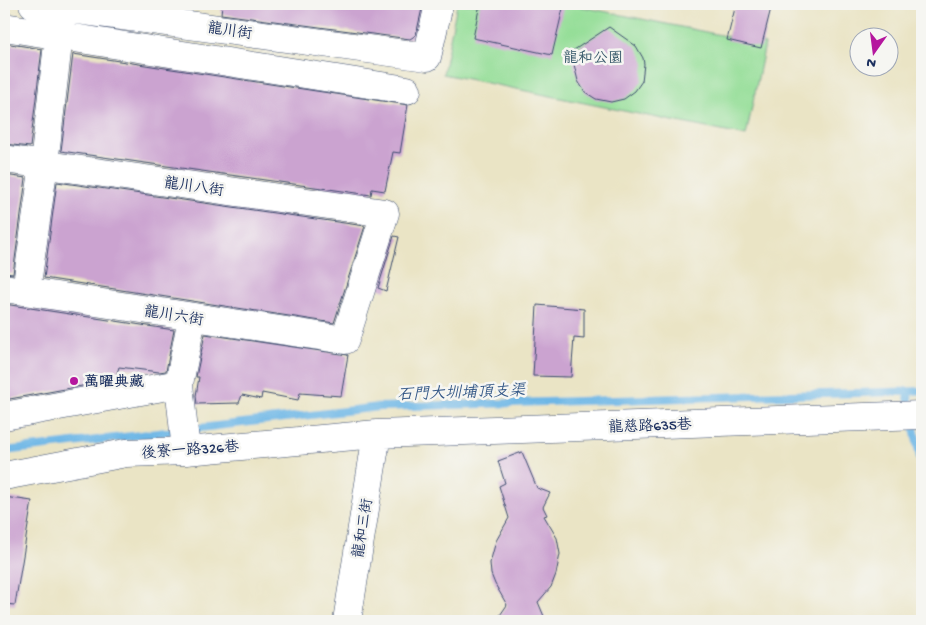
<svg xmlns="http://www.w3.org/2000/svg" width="926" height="625" viewBox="0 0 926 625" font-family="'Gochi Hand','LXGW WenKai TC',sans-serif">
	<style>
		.green { fill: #95de98; stroke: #58867b }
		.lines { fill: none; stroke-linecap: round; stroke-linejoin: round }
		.stream { stroke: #6eb7e6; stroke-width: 8 }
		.building { fill: #cba3d0 }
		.minor-casing { stroke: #3a4a6d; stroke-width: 29 }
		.minor { stroke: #fff; stroke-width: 28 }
		.poi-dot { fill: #b5179e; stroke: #f6f6f2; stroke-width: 2 }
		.labels { text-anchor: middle; stroke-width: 5; stroke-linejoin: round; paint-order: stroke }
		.street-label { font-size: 15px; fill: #1b2f5e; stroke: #f6f6f2 }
		.park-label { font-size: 15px; fill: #3a5b6c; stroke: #f6f6f2 }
		.poi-label { font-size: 15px; font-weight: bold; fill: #1b2f5e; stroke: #f6f6f2; text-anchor: start }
		.water-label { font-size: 16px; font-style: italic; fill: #345887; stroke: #f6f6f2 }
	</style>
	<rect width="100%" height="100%" fill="#f6f6f2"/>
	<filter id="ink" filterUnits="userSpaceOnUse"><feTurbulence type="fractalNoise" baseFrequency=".02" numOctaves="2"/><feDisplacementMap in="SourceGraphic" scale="10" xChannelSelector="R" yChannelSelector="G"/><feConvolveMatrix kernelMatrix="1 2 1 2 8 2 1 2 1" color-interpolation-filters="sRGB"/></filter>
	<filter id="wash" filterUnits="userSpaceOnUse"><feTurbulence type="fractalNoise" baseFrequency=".0096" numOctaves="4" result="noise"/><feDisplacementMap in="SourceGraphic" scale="20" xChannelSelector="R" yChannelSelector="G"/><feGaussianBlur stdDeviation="1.12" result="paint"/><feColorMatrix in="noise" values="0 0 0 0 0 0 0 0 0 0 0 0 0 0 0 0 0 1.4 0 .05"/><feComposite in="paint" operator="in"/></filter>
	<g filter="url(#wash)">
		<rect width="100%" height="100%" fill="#eae4c5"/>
		<path class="green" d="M 457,4 L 568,4 L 765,44 L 746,136 L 443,74 Z"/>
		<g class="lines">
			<path class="stream" d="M 907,391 L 922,468
				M 4,451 L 379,407 L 922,391"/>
		</g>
		<g id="blocks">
			<path class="building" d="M 222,4 L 423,4 L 416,35 L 410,39 L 221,14 Z
				M 480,4 L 564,4 L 552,55 L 473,38 Z
				M 736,4 L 772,4 L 761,48 L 727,40 Z
				M 609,27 L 636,46 L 643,58 L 644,64 L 642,81 L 635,91 L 624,99 L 611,102 L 596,99 L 585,92 L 578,81 L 571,52 Z
				M 4,43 L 42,49 L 30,147 L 4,144 Z
				M 73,54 L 408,105 L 400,153 L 393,152 L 385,191 L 372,189 L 371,195 L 61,151 Z
				M 4,175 L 26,178 L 13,274 L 4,273 Z
				M 57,182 L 365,226 L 334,323 L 44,278 Z
				M 394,236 L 399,237 L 386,291 L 378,288 Z
				M 4,304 L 174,330 L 166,371 L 159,372 L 119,367 L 115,380 L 4,400 Z
				M 537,305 L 584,309 L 584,339 L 574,338 L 571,377 L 533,376 Z
				M 205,334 L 348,355 L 341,396 L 300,393 L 298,400 L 262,393 L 261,399 L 242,395 L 239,403 L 197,404 L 196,396 L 199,377 L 196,377 Z
				M 522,452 L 537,488 L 550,493 L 543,507 L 547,515 L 544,516 L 557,538 L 560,554 L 556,574 L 551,587 L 538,602 L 546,621 L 496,621 L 507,605 L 495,584 L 491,574 L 490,563 L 496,541 L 509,518 L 499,486 L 505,483 L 498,461 Z
				M 4,497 L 32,501 L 15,605 L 4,604 Z"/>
		</g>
	</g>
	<g filter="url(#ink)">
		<use href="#blocks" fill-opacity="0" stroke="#3a4a6d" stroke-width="1"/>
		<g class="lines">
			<g class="minor-casing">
				<path id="minor" d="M 33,4 L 427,57 L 439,4
					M 4,27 L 407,90
					M 4,159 L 385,213 L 345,340 L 4,288
					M 26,291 L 44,164 L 61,18
					M 179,384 L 186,451
					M 4,416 L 179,384 L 192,318
					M 4,476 L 126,453 L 186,451 L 377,434 L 922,415
					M 347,621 L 377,434"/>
			</g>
			<use href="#minor" class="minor"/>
		</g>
	</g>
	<circle class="poi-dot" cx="74" cy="381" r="5"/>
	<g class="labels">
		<g class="street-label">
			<text transform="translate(230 30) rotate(8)" y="5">龍川街</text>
			<text transform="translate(194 186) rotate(8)" y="5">龍川八街</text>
			<text transform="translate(174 315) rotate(9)" y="5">龍川六街</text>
			<text transform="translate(650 425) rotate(-2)" y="5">龍慈路635巷</text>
			<text transform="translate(190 449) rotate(-4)" y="5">後寮一路326巷</text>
			<text transform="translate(362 528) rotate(-81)" y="5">龍和三街</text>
		</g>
		<g class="park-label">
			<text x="593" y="62">龍和公園</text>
		</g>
		<g class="poi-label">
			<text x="84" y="386">萬曜典藏</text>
		</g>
		<g class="water-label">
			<text transform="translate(461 391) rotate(-2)" y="6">石門大圳埔頂支渠</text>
		</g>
	</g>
	<rect width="926" height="625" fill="none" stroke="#f6f6f2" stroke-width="20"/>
	<g transform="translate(874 52) rotate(194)"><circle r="24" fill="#f6f6f2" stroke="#9ea6b7"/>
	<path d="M0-4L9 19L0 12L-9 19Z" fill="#b5179e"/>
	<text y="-8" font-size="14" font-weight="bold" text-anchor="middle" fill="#1b2f5e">N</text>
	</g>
</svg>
